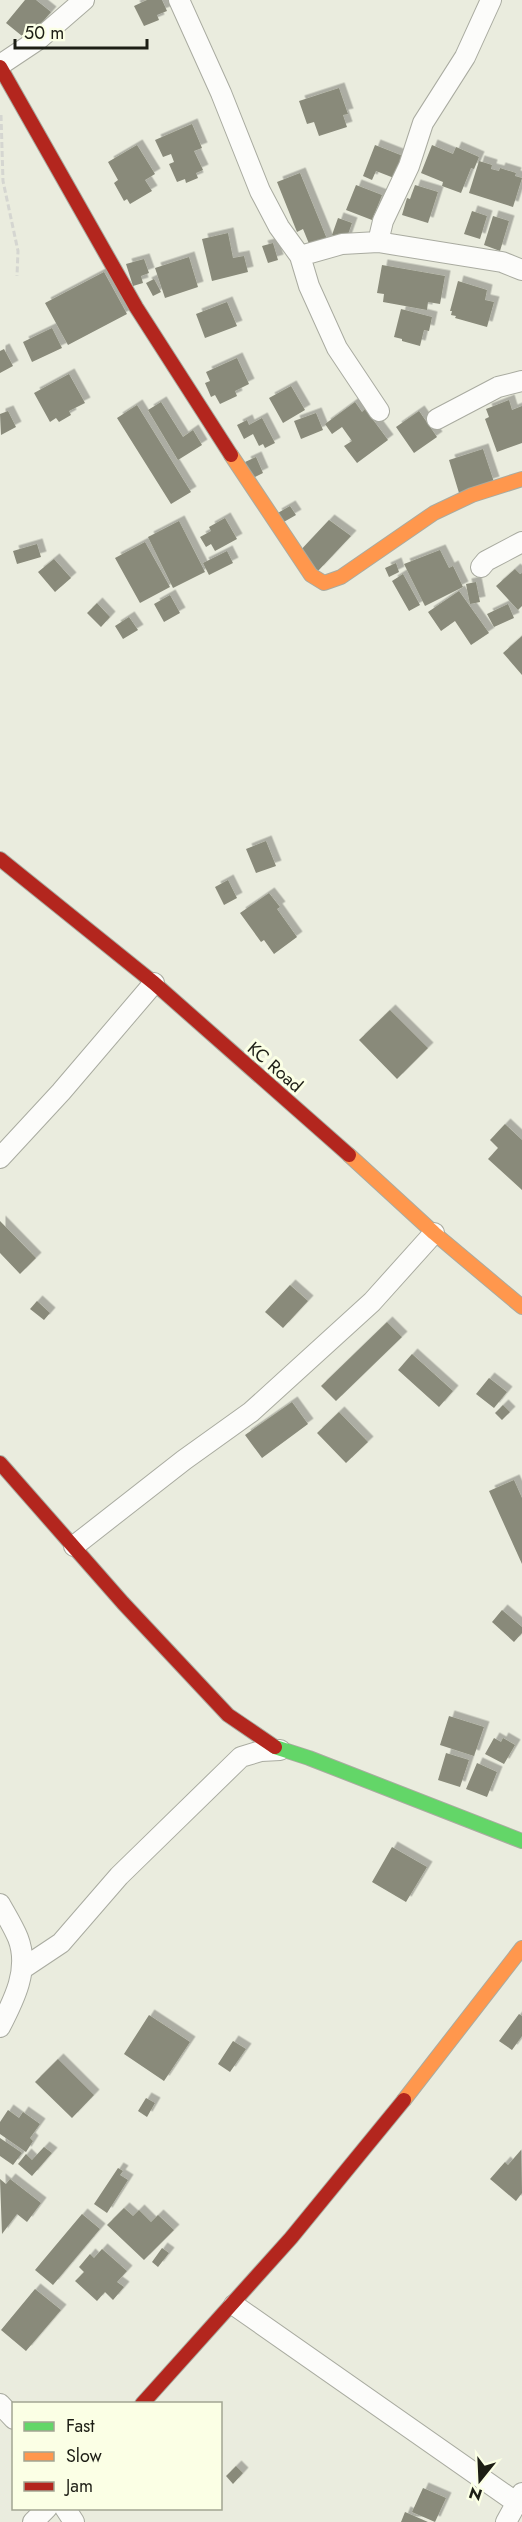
<svg xmlns="http://www.w3.org/2000/svg" width="522" height="2522" viewBox="0 0 522 2522" font-family="Jost,sans-serif">
	<style>
		.building { fill: #898a7a; filter: url(#shadow) }
		.lines { fill: none; stroke-linecap: round; stroke-linejoin: round }
		.street-casing { stroke: #a9aba0; stroke-width: 22 }
		.fast-casing { stroke: #a9aba0; stroke-width: 16 }
		.slow-casing { stroke: #a9aba0; stroke-width: 16 }
		.jam-casing { stroke: #a9aba0; stroke-width: 16 }
		.path { stroke: #d5d6d1; stroke-width: 3; stroke-dasharray: 6 3; stroke-linecap: butt }
		.street { stroke: #fcfcfa; stroke-width: 20 }
		.fast { stroke: #63d668; stroke-width: 14 }
		.slow { stroke: #ff974d; stroke-width: 14 }
		.jam { stroke: #b3261e; stroke-width: 14 }
		.labels { text-anchor: middle; stroke-width: 6; stroke-linejoin: round; paint-order: stroke }
		.street-label { font-size: 18px; fill: #1d1e15; stroke: #fbffe5 }
	</style>
	<defs>
		<filter id="shadow"><feDropShadow dx="5.5" dy="-5.5" stdDeviation="0" flood-color="#0004"/></filter>
	</defs>
	<rect width="100%" height="100%" fill="#eaecde"/>
	<path class="building" d="M 25,0 L 36,0 L 51,12 L 27,40 L 6,23 Z
		M 147,0 L 162,0 L 167,11 L 157,15 L 159,20 L 144,26 L 134,6 Z
		M 339,88 L 348,114 L 343,115 L 347,127 L 319,136 L 314,122 L 307,124 L 299,101 Z
		M 192,124 L 202,148 L 194,151 L 203,170 L 196,173 L 198,178 L 186,183 L 185,179 L 177,182 L 169,164 L 174,162 L 171,154 L 163,157 L 155,140 Z
		M 137,145 L 155,174 L 145,180 L 152,191 L 130,204 L 127,199 L 124,201 L 114,183 L 118,180 L 108,162 Z
		M 375,145 L 403,156 L 394,178 L 376,171 L 372,180 L 363,176 Z
		M 432,145 L 453,154 L 456,147 L 479,157 L 474,169 L 471,168 L 461,193 L 442,186 L 443,182 L 421,173 Z
		M 479,161 L 492,165 L 491,169 L 499,171 L 500,168 L 516,173 L 515,176 L 522,178 L 513,207 L 469,193 Z
		M 300,173 L 329,244 L 312,251 L 303,229 L 297,232 L 277,182 Z
		M 356,185 L 382,195 L 372,220 L 346,210 Z
		M 415,185 L 438,192 L 428,223 L 402,215 L 407,198 L 410,199 Z
		M 472,211 L 487,216 L 480,239 L 464,234 Z
		M 493,216 L 509,221 L 500,251 L 484,245 Z
		M 338,218 L 352,223 L 346,240 L 332,235 Z
		M 228,233 L 233,258 L 244,256 L 248,272 L 212,281 L 202,239 Z
		M 273,243 L 278,260 L 268,263 L 262,246 Z
		M 189,257 L 198,287 L 165,298 L 155,268 Z
		M 144,259 L 149,273 L 141,276 L 143,283 L 133,286 L 126,264 Z
		M 382,265 L 445,276 L 440,304 L 428,302 L 427,310 L 383,302 L 384,294 L 377,293 Z
		M 104,272 L 127,314 L 68,345 L 45,303 Z
		M 154,279 L 161,292 L 153,296 L 146,283 Z
		M 458,281 L 487,290 L 485,300 L 494,302 L 487,327 L 455,318 L 456,316 L 451,315 L 452,311 L 450,311 Z
		M 227,302 L 237,326 L 205,338 L 196,314 Z
		M 401,309 L 432,317 L 429,331 L 424,330 L 420,346 L 402,341 L 402,339 L 394,337 Z
		M 52,328 L 62,348 L 32,362 L 23,342 Z
		M 4,349 L 13,366 L 0,373 L 0,351 Z
		M 237,358 L 249,384 L 235,391 L 237,396 L 220,404 L 215,395 L 211,397 L 205,383 L 210,381 L 206,372 Z
		M 69,374 L 85,403 L 69,411 L 71,415 L 59,422 L 56,418 L 50,422 L 34,393 Z
		M 291,386 L 305,410 L 283,423 L 269,398 Z
		M 509,400 L 512,410 L 522,406 L 522,443 L 497,452 L 485,419 L 489,417 L 486,409 Z
		M 161,402 L 183,437 L 193,430 L 202,445 L 178,460 L 148,410 Z
		M 355,402 L 362,412 L 365,409 L 388,440 L 357,463 L 344,446 L 352,441 L 342,427 L 332,434 L 325,424 Z
		M 137,405 L 191,492 L 171,504 L 117,418 Z
		M 8,411 L 16,427 L 1,435 L 0,414 Z
		M 419,411 L 437,437 L 414,453 L 396,427 Z
		M 316,413 L 323,430 L 301,439 L 294,421 Z
		M 262,418 L 275,443 L 265,448 L 263,444 L 259,446 L 253,434 L 244,439 L 237,425 L 247,420 L 249,425 Z
		M 483,449 L 494,482 L 459,493 L 449,460 Z
		M 256,457 L 263,473 L 253,478 L 245,462 Z
		M 290,506 L 296,515 L 282,523 L 276,514 Z
		M 225,518 L 237,539 L 215,551 L 211,544 L 206,547 L 200,537 L 211,531 L 209,527 Z
		M 329,520 L 351,536 L 318,571 L 298,553 Z
		M 179,521 L 205,572 L 173,588 L 148,537 Z
		M 145,542 L 170,587 L 140,603 L 115,558 Z
		M 37,544 L 41,557 L 17,564 L 13,551 Z
		M 440,550 L 449,568 L 453,566 L 463,587 L 425,606 L 404,564 Z
		M 227,551 L 233,563 L 209,575 L 203,563 Z
		M 54,559 L 71,578 L 55,592 L 38,572 Z
		M 396,563 L 399,572 L 389,577 L 385,568 Z
		M 515,569 L 520,574 L 522,573 L 522,606 L 518,610 L 496,586 Z
		M 403,574 L 420,605 L 409,611 L 392,581 Z
		M 476,582 L 480,602 L 470,604 L 466,584 Z
		M 459,591 L 489,633 L 471,645 L 455,621 L 441,631 L 428,612 Z
		M 170,595 L 180,613 L 164,622 L 154,604 Z
		M 97,603 L 110,617 L 101,627 L 87,613 Z
		M 508,604 L 514,618 L 494,627 L 487,614 Z
		M 129,617 L 138,630 L 123,639 L 115,626 Z
		M 522,636 L 522,675 L 503,653 Z
		M 266,841 L 276,866 L 256,873 L 246,849 Z
		M 228,880 L 237,898 L 224,905 L 215,887 Z
		M 269,893 L 280,907 L 277,909 L 297,937 L 274,954 L 264,940 L 261,942 L 240,913 Z
		M 390,1010 L 428,1048 L 397,1079 L 359,1040 Z
		M 505,1124 L 522,1140 L 522,1190 L 488,1159 L 498,1148 L 490,1140 Z
		M 0,1221 L 36,1258 L 20,1274 L 0,1253 Z
		M 290,1285 L 308,1301 L 283,1328 L 265,1312 Z
		M 37,1301 L 50,1313 L 44,1320 L 30,1309 Z
		M 387,1322 L 402,1337 L 336,1401 L 321,1386 Z
		M 412,1354 L 453,1391 L 439,1407 L 398,1370 Z
		M 489,1378 L 507,1392 L 494,1408 L 476,1394 Z
		M 292,1402 L 308,1424 L 262,1458 L 245,1435 Z
		M 503,1405 L 510,1412 L 502,1420 L 495,1413 Z
		M 339,1412 L 368,1442 L 346,1463 L 317,1433 Z
		M 514,1480 L 522,1498 L 522,1564 L 489,1491 Z
		M 502,1610 L 522,1627 L 522,1633 L 514,1642 L 492,1622 Z
		M 449,1716 L 484,1727 L 474,1756 L 440,1745 Z
		M 494,1738 L 501,1742 L 503,1738 L 515,1745 L 504,1764 L 485,1754 Z
		M 446,1753 L 469,1760 L 460,1787 L 438,1780 Z
		M 477,1763 L 497,1772 L 487,1797 L 466,1789 Z
		M 392,1847 L 427,1867 L 406,1902 L 372,1882 Z
		M 519,2014 L 522,2016 L 522,2036 L 512,2050 L 499,2041 Z
		M 149,2015 L 190,2042 L 164,2081 L 124,2054 Z
		M 233,2041 L 246,2049 L 230,2072 L 218,2064 Z
		M 58,2059 L 94,2095 L 72,2118 L 35,2082 Z
		M 146,2098 L 155,2103 L 147,2117 L 138,2111 Z
		M 8,2110 L 19,2118 L 23,2112 L 40,2124 L 30,2138 L 33,2141 L 26,2152 L 0,2134 L 0,2122 Z
		M 0,2138 L 22,2153 L 13,2165 L 0,2156 Z
		M 44,2147 L 52,2153 L 32,2176 L 18,2164 L 26,2154 L 32,2160 Z
		M 521,2150 L 522,2193 L 516,2201 L 490,2179 L 505,2162 L 508,2165 Z
		M 118,2168 L 123,2171 L 120,2175 L 128,2180 L 107,2213 L 94,2204 Z
		M 0,2179 L 6,2184 L 10,2179 L 41,2203 L 27,2222 L 17,2214 L 2,2234 Z
		M 124,2208 L 133,2216 L 139,2210 L 151,2222 L 158,2215 L 174,2230 L 144,2260 L 107,2225 Z
		M 82,2214 L 100,2229 L 53,2285 L 35,2270 Z
		M 162,2248 L 169,2253 L 158,2267 L 152,2262 Z
		M 102,2249 L 127,2271 L 117,2282 L 124,2287 L 113,2300 L 105,2292 L 97,2301 L 75,2281 L 84,2272 L 79,2267 L 90,2254 L 94,2258 Z
		M 35,2289 L 61,2310 L 26,2351 L 1,2330 Z
		M 236,2466 L 243,2473 L 233,2484 L 226,2476 Z
		M 423,2488 L 446,2498 L 435,2522 L 412,2512 Z
		M 405,2512 L 428,2522 L 401,2522 Z"/>
	<g class="lines">
		<g class="street-casing">
			<path id="street" d="M 179,0 L 221,93 L 260,191 L 279,227 L 300,256 L 309,286 L 337,348 L 379,411
				M 0,65 L 39,39 L 84,0
				M 378,242 L 383,221 L 409,166 L 423,123 L 465,57 L 491,0
				M 300,256 L 342,244 L 378,242 L 502,262 L 522,270
				M 437,419 L 498,387 L 522,381
				M 481,567 L 486,561 L 522,542
				M 0,1158 L 61,1092 L 154,983
				M 74,1546 L 184,1460 L 251,1412 L 372,1302 L 434,1233
				M 0,1904 C 6,1915 13,1926 18,1938 C 30,1969 14,2000 0,2027
				M 22,1969 L 61,1943 L 119,1876 L 241,1757 L 261,1751 L 280,1750
				M 234,2305 L 517,2503
				M 0,2404 L 14,2419
				M 65,2508 L 74,2522
				M 33,2522 L 47,2508
				M 506,2522 L 522,2493"/>
		</g>
		<g class="fast-casing">
			<path id="fast" d="M 275,1747 L 309,1758 L 522,1841"/>
		</g>
		<g class="slow-casing">
			<path id="slow" d="M 231,455 L 311,575 L 324,583 L 341,577 L 434,513 L 472,495 L 522,479
				M 349,1155 L 434,1233 L 522,1307
				M 404,2100 L 522,1948"/>
		</g>
		<g class="jam-casing">
			<path id="jam" d="M 0,67 L 136,307 L 231,455
				M 0,859 L 154,983 L 349,1155
				M 0,1463 L 123,1603 L 228,1715 L 275,1747
				M 142,2404 L 291,2238 L 404,2100"/>
		</g>
		<path class="path" d="M 1,115 L 3,181 L 18,251 L 17,276"/>
		<use href="#street" class="street"/>
		<use href="#fast" class="fast"/>
		<use href="#slow" class="slow"/>
		<use href="#jam" class="jam"/>
	</g>
	<g class="labels">
		<g class="street-label">
			<text transform="translate(275 1067) rotate(41)" y="6">KC Road</text>
		</g>
	</g>
	<rect x="12" y="2402" width="210" height="108" fill="#fbffe5" stroke="#a2a592" stroke-width="1.5"/>
	<rect x="24" y="2422" width="30" height="9" fill="#63d668" stroke="#a2a592" stroke-width="1.5"/>
	<text x="66" y="2432" font-size="18" fill="#1d1e15">Fast</text>
	<rect x="24" y="2452" width="30" height="9" fill="#ff974d" stroke="#a2a592" stroke-width="1.5"/>
	<text x="66" y="2462" font-size="18" fill="#1d1e15">Slow</text>
	<rect x="24" y="2482" width="30" height="9" fill="#b3261e" stroke="#a2a592" stroke-width="1.5"/>
	<text x="66" y="2492" font-size="18" fill="#1d1e15">Jam</text>
	<g transform="translate(480 2480) rotate(198)" stroke="#fbffe5" stroke-width="4.5" paint-order="stroke">
	<path d="M0-4.5L10 22L0 15L-10 22Z" fill="#1d1e15"/>
	<text y="-9" font-size="16" font-weight="bold" text-anchor="middle" fill="#1d1e15">N</text>
	</g>
	<path d="M15 39v9h132v-9" fill="none" stroke="#1d1e15" stroke-width="3"/>
	<text x="24" y="39" font-size="18" fill="#1d1e15" stroke="#fbffe5" stroke-width="4.5" paint-order="stroke">50 m</text>
</svg>
